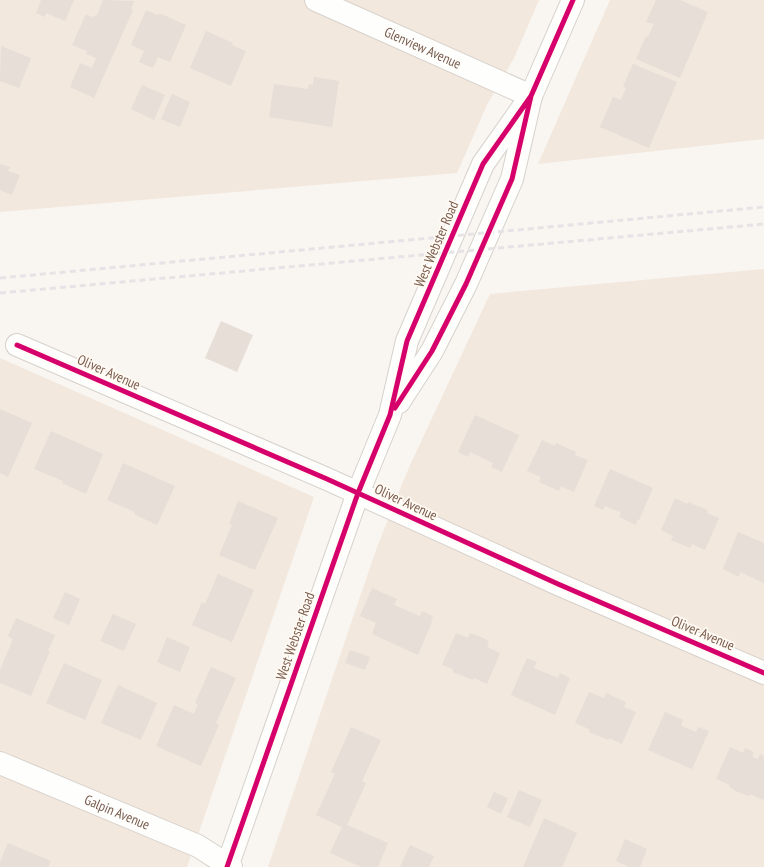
<svg xmlns="http://www.w3.org/2000/svg" width="764" height="867" viewBox="0 0 764 867" font-family="'PT Sans Narrow',sans-serif">
	<style>
		.residential { fill: #f2e8de }
		.building { fill: #e6ded7 }
		.lines { fill: none; stroke-linecap: round; stroke-linejoin: round }
		.minor-casing { stroke: #d7d1cb; stroke-width: 24 }
		.minor { stroke: #fefefd; stroke-width: 22 }
		.rail { stroke: #e6e3e7; stroke-width: 3; stroke-dasharray: 6 4; stroke-linecap: butt }
		.cycleway-casing { stroke: #fffaf3; stroke-width: 8 }
		.cycleway { stroke: #d6006c; stroke-width: 5 }
		.labels { text-anchor: middle; stroke-width: 3.5; stroke-linejoin: round; paint-order: stroke }
		.street-label { font-size: 14px; fill: #7a5c4d; stroke: #fffaf3 }
	</style>
	<rect width="100%" height="100%" fill="#f9f5f0"/>
	<path class="residential" d="M 0,0 L 539,0 L 514,58 L 487,105 L 457,173 L 0,212 Z
		M 610,0 L 764,0 L 764,139 L 538,164 Z
		M 764,269 L 764,867 L 268,867 L 376,550 L 400,489 L 411,463 L 490,294 Z
		M 0,358 L 314,497 L 187,867 L 0,867 Z"/>
	<path class="building" d="M 41,0 L 74,0 L 65,21 L 46,13 L 45,17 L 36,13 Z
		M 103,0 L 134,1 L 131,9 L 133,10 L 94,98 L 70,87 L 80,63 L 92,68 L 96,58 L 86,54 L 87,51 L 72,45 L 86,14 L 91,17 L 97,15 Z
		M 656,0 L 680,0 L 708,12 L 680,78 L 636,59 L 646,36 L 648,37 L 654,24 L 646,22 Z
		M 146,10 L 158,15 L 159,13 L 186,25 L 170,62 L 158,57 L 153,68 L 139,62 L 144,51 L 131,45 Z
		M 206,31 L 233,43 L 232,45 L 246,51 L 231,86 L 190,68 Z
		M 1,46 L 31,58 L 19,88 L 0,81 Z
		M 633,64 L 677,82 L 649,148 L 600,127 L 613,97 L 621,100 L 626,88 L 623,86 Z
		M 314,77 L 339,81 L 332,127 L 269,117 L 274,84 L 308,89 L 309,84 L 313,85 Z
		M 142,85 L 165,95 L 154,120 L 131,109 Z
		M 172,94 L 190,102 L 180,127 L 161,119 Z
		M 0,164 L 10,167 L 8,171 L 20,175 L 12,195 L 0,190 Z
		M 221,321 L 253,335 L 237,372 L 205,358 Z
		M 0,409 L 32,423 L 8,477 L 0,473 Z
		M 475,415 L 519,435 L 502,472 L 491,467 L 493,463 L 470,452 L 468,457 L 458,452 Z
		M 51,431 L 103,454 L 86,494 L 62,483 L 63,481 L 34,469 Z
		M 542,440 L 555,446 L 556,443 L 576,452 L 575,455 L 588,460 L 574,492 L 561,486 L 559,491 L 539,482 L 541,477 L 527,471 Z
		M 123,463 L 175,486 L 157,525 L 134,514 L 135,512 L 107,500 Z
		M 610,469 L 653,488 L 639,520 L 637,520 L 636,525 L 619,517 L 621,512 L 617,511 L 605,506 L 603,510 L 594,506 Z
		M 675,498 L 687,504 L 688,502 L 708,510 L 707,513 L 719,518 L 705,550 L 692,544 L 690,548 L 671,540 L 673,536 L 661,530 Z
		M 238,501 L 278,518 L 255,570 L 219,555 L 232,525 L 229,524 Z
		M 738,532 L 764,543 L 764,583 L 740,572 L 739,577 L 723,569 Z
		M 218,574 L 254,590 L 232,642 L 192,625 L 202,602 L 205,604 Z
		M 372,588 L 397,599 L 394,605 L 420,616 L 422,611 L 433,616 L 431,621 L 432,622 L 418,655 L 372,634 L 376,623 L 360,616 Z
		M 65,592 L 80,599 L 69,625 L 53,618 Z
		M 113,614 L 136,624 L 124,651 L 100,641 Z
		M 16,618 L 55,635 L 48,651 L 50,651 L 31,696 L 0,683 L 0,670 L 13,639 L 8,636 Z
		M 456,633 L 468,638 L 470,633 L 481,637 L 489,641 L 487,647 L 500,653 L 487,684 L 474,678 L 473,680 L 453,672 L 453,669 L 442,665 Z
		M 167,637 L 190,647 L 180,672 L 157,662 Z
		M 350,650 L 370,657 L 365,670 L 345,663 Z
		M 527,658 L 537,662 L 534,668 L 558,678 L 560,673 L 570,678 L 555,715 L 511,695 Z
		M 64,663 L 102,680 L 85,720 L 46,703 Z
		M 211,667 L 236,678 L 216,723 L 219,725 L 201,766 L 156,746 L 174,705 L 194,714 L 198,704 L 195,703 Z
		M 118,685 L 157,703 L 141,740 L 101,723 Z
		M 589,692 L 604,698 L 606,693 L 626,702 L 624,707 L 636,712 L 622,744 L 609,738 L 608,740 L 589,732 L 589,729 L 575,723 Z
		M 665,712 L 683,720 L 681,725 L 684,727 L 696,732 L 698,727 L 709,731 L 692,769 L 648,750 Z
		M 351,727 L 381,740 L 362,781 L 366,783 L 347,825 L 388,843 L 378,867 L 361,867 L 330,853 L 342,827 L 316,815 L 335,774 L 331,772 Z
		M 730,747 L 743,753 L 745,748 L 754,752 L 752,757 L 758,759 L 760,754 L 764,756 L 764,797 L 763,800 L 750,794 L 749,796 L 738,792 L 729,787 L 730,785 L 716,779 Z
		M 519,790 L 542,800 L 530,827 L 507,817 Z
		M 494,792 L 508,798 L 501,814 L 487,807 Z
		M 544,818 L 577,833 L 562,867 L 523,867 Z
		M 625,839 L 647,849 L 640,867 L 629,867 L 616,861 Z
		M 8,843 L 51,861 L 48,867 L 0,867 L 0,862 Z
		M 410,845 L 434,856 L 429,867 L 400,867 Z"/>
	<g class="lines">
		<g class="minor-casing">
			<g id="minor">
				<path id="s1" d="M 316,0 L 531,96"/>
				<path d="M 17,345 L 327,479 L 558,584 L 764,673"/>
				<path d="M 399,402 L 432,351 L 466,284 L 512,179 L 531,96 L 573,0"/>
				<path id="s2" d="M 0,763 L 198,846 L 231,867"/>
				<path d="M 227,867 L 358,493 L 390,415 L 407,341 L 483,164 L 531,96"/>
			</g>
		</g>
		<use href="#minor" class="minor"/>
		<path class="rail" d="M 0,278 L 764,207
			M 0,293 L 764,224"/>
		<g class="cycleway-casing">
			<path id="cycleway" d="M 17,345 L 327,479 L 558,584 L 764,673
				M 395,408 L 432,351 L 466,284 L 512,179 L 531,96 L 573,0
				M 227,867 L 358,493 L 390,415 L 407,341 L 483,164 L 531,96"/>
		</g>
		<use href="#cycleway" class="cycleway"/>
	</g>
	<g class="labels">
		<g class="street-label">
			<text dy="5" stroke="none"><textPath href="#s1" startOffset="117">Glenview Avenue</textPath></text>
			<text transform="translate(436 244) rotate(-67)" y="5">West Webster Road</text>
			<text transform="translate(109 372) rotate(24)" y="5">Oliver Avenue</text>
			<text transform="translate(406 502) rotate(25)" y="5">Oliver Avenue</text>
			<text transform="translate(703 633) rotate(23)" y="5">Oliver Avenue</text>
			<text transform="translate(295 636) rotate(-71)" y="5">West Webster Road</text>
			<text dy="5" stroke="none"><textPath href="#s2" startOffset="127">Galpin Avenue</textPath></text>
		</g>
	</g>
</svg>
